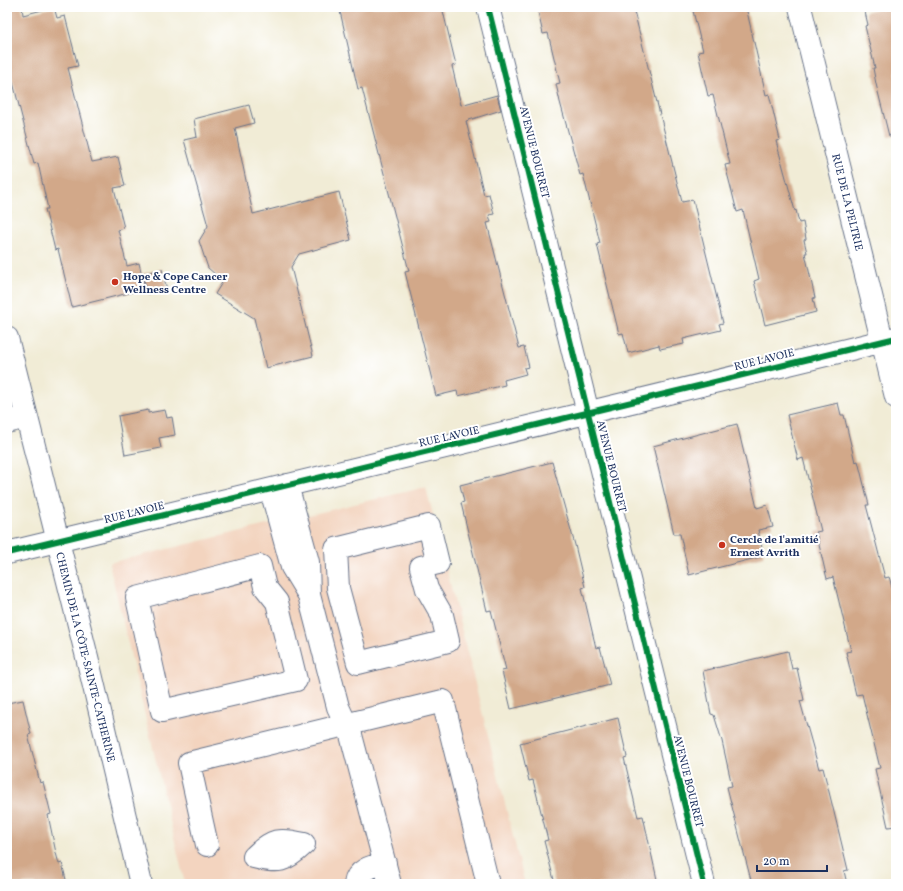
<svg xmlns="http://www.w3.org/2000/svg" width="903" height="891" viewBox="0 0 903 891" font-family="Vollkorn,serif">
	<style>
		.built { fill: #f3d4bf }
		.building { fill: #d2a889 }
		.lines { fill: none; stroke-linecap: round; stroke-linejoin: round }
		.minor-casing { stroke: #667188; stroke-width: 24 }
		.major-casing { stroke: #667188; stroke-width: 24 }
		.minor { stroke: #fff; stroke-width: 22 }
		.major { stroke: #fff; stroke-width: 22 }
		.cycleway-casing { stroke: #fff; stroke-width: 8 }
		.cycleway { stroke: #00873e; stroke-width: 6 }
		.poi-dot { fill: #c8321e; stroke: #fff; stroke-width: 1.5 }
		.labels { text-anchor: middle; stroke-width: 4; stroke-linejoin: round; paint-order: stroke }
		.street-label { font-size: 11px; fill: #1b2f5e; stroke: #fff }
		.poi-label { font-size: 11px; font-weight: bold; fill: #1b2f5e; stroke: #fff; text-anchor: start }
	</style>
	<rect width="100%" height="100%" fill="#fff"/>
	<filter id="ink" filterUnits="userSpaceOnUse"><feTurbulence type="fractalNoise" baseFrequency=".025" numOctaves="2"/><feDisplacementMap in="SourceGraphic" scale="8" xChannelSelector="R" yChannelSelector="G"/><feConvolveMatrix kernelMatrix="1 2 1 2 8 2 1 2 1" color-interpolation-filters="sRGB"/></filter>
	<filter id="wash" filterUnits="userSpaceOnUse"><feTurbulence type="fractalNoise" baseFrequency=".012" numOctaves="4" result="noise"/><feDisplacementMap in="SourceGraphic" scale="16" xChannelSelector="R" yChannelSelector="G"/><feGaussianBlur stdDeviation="0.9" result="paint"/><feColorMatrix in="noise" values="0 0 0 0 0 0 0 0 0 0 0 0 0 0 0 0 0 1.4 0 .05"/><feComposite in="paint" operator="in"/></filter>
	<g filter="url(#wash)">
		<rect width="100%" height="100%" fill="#f1ecd6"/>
		<path class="built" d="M 426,487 L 525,884 L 185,884 L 109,563 Z"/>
		<g id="blocks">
			<path class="building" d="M 7,7 L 22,7 L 23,15 L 54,7 L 57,18 L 65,16 L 78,66 L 68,68 L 92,162 L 118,157 L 125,186 L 114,188 L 124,228 L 118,230 L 127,266 L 139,263 L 145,289 L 72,307 L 58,249 L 55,250 L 45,209 L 48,209 L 38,163 L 34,164 L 7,59 Z
				M 339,7 L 442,7 L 456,65 L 452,66 L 461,105 L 497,95 L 501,110 L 466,121 L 484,195 L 489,194 L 494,214 L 489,215 L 491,222 L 487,223 L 512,321 L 519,348 L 524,347 L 529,367 L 524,368 L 526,374 L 504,380 L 505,385 L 458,396 L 457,391 L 436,396 L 405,272 L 409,271 L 362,88 L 358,89 Z
				M 537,7 L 633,7 L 682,202 L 693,200 L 723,323 L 719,324 L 721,330 L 683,339 L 684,344 L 660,349 L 659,345 L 628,353 L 623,333 L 619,334 L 597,244 L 600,243 L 583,174 L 580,175 L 560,102 L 556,84 L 560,83 L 548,33 L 543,34 Z
				M 692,7 L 746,7 L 766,95 L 769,94 L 780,140 L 776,141 L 795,211 L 796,210 L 799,223 L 803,222 L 806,239 L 804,240 L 807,253 L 805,253 L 815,298 L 813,298 L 816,312 L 765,325 L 754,281 L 759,279 L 743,210 L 737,212 L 731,188 L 725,165 L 730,164 L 713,95 L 708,96 L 698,52 L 703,51 Z
				M 884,7 L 896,7 L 896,135 L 889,136 L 876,84 L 873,68 L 875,68 L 865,26 L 868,25 L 865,12 Z
				M 249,105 L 254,123 L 235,128 L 253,214 L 339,192 L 351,240 L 299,254 L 291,267 L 313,356 L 266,368 L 254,318 L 215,294 L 223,281 L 208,268 L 199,241 L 208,226 L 184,140 L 197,137 L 194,119 Z
				M 162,269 L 167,290 L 148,294 L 142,274 Z
				M 838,403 L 841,415 L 844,415 L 855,462 L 858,461 L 869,505 L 866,505 L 885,578 L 889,577 L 890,580 L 896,603 L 896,826 L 888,827 L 875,769 L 880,768 L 862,694 L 856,695 L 846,652 L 851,651 L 833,577 L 827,579 L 816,532 L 821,531 L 803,458 L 798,460 L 787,415 Z
				M 148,410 L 148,413 L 165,410 L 167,418 L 172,417 L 175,435 L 159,438 L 161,448 L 125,455 L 118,416 Z
				M 737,424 L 757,508 L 767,505 L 773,527 L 758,530 L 764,556 L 689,575 L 680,534 L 674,534 L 653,446 Z
				M 552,462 L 575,545 L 585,587 L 582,588 L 596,648 L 600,647 L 610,685 L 511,709 L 502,671 L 506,670 L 491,610 L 487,611 L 482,590 L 461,503 L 464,502 L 460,485 Z
				M 788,651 L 792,669 L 797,668 L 804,700 L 800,701 L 819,769 L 823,768 L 832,804 L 848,870 L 844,871 L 847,884 L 752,884 L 741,842 L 727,787 L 732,786 L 722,741 L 714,715 L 711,714 L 703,671 Z
				M 23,700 L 31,734 L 28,735 L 40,783 L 43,782 L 51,814 L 48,815 L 56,853 L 59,864 L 62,863 L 67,884 L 7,884 L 7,703 Z
				M 618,718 L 627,757 L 624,758 L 638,817 L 643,816 L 658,884 L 555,884 L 544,841 L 548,840 L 533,780 L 529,781 L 520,743 Z"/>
		</g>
	</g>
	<g filter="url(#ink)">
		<use href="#blocks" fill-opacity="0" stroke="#667188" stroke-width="1"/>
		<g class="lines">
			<g class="minor-casing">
				<path id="minor" d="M 488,7 L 704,884
					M 800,7 L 896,397
					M 7,422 L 26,417
					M 271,490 L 292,567 L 309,595 L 308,562 L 287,485
					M 429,526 L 438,563 L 421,567 L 427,589 L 442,615 L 448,641 L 358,663 L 338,588 L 336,549 Z
					M 7,553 L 896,338
					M 260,566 L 265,587 L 277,602 L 296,680 L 162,711 L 137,598 Z
					M 309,595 L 338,707 L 351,735 L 390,884
					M 207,845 L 189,763 L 443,701 L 488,884
					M 254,857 C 279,863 285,862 304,844
					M 254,857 C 272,839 279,838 304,844
					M 355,884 C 357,869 373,866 385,863"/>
			</g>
			<g class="major-casing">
				<path id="major" d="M 7,338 L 87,657 L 141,884"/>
			</g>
			<use href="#minor" class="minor"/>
			<use href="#major" class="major"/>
			<g class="cycleway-casing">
				<path id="cycleway" d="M 488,7 L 704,884
					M 7,553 L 896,338"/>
			</g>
			<use href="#cycleway" class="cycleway"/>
		</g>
	</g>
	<g class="poi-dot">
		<circle cx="115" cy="282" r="4"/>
		<circle cx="722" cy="545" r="4"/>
	</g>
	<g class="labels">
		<g class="street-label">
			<text transform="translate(535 152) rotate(76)" y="4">AVENUE BOURRET</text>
			<text transform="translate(848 202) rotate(76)" y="4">RUE DE LA PELTRIE</text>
			<text transform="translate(764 359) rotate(-14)" y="4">RUE LAVOIE</text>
			<text transform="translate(449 436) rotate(-13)" y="4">RUE LAVOIE</text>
			<text transform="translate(612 466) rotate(76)" y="4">AVENUE BOURRET</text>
			<text transform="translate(134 512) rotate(-14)" y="4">RUE LAVOIE</text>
			<text transform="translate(86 657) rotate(76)" y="4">CHEMIN DE LA CÔTE-SAINTE-CATHERINE</text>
			<text transform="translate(689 781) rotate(76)" y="4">AVENUE BOURRET</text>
		</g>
		<g class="poi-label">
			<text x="123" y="280">Hope &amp; Cope Cancer<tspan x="123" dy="13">Wellness Centre</tspan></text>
			<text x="730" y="543">Cercle de l'amitié<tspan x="730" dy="13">Ernest Avrith</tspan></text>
		</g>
	</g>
	<rect width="903" height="891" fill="none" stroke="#fff" stroke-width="24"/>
	<path d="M757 865v6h70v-6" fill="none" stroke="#1b2f5e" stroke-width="2"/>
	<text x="763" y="865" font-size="12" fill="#1b2f5e" stroke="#ffffff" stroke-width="3" paint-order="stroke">20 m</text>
</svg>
